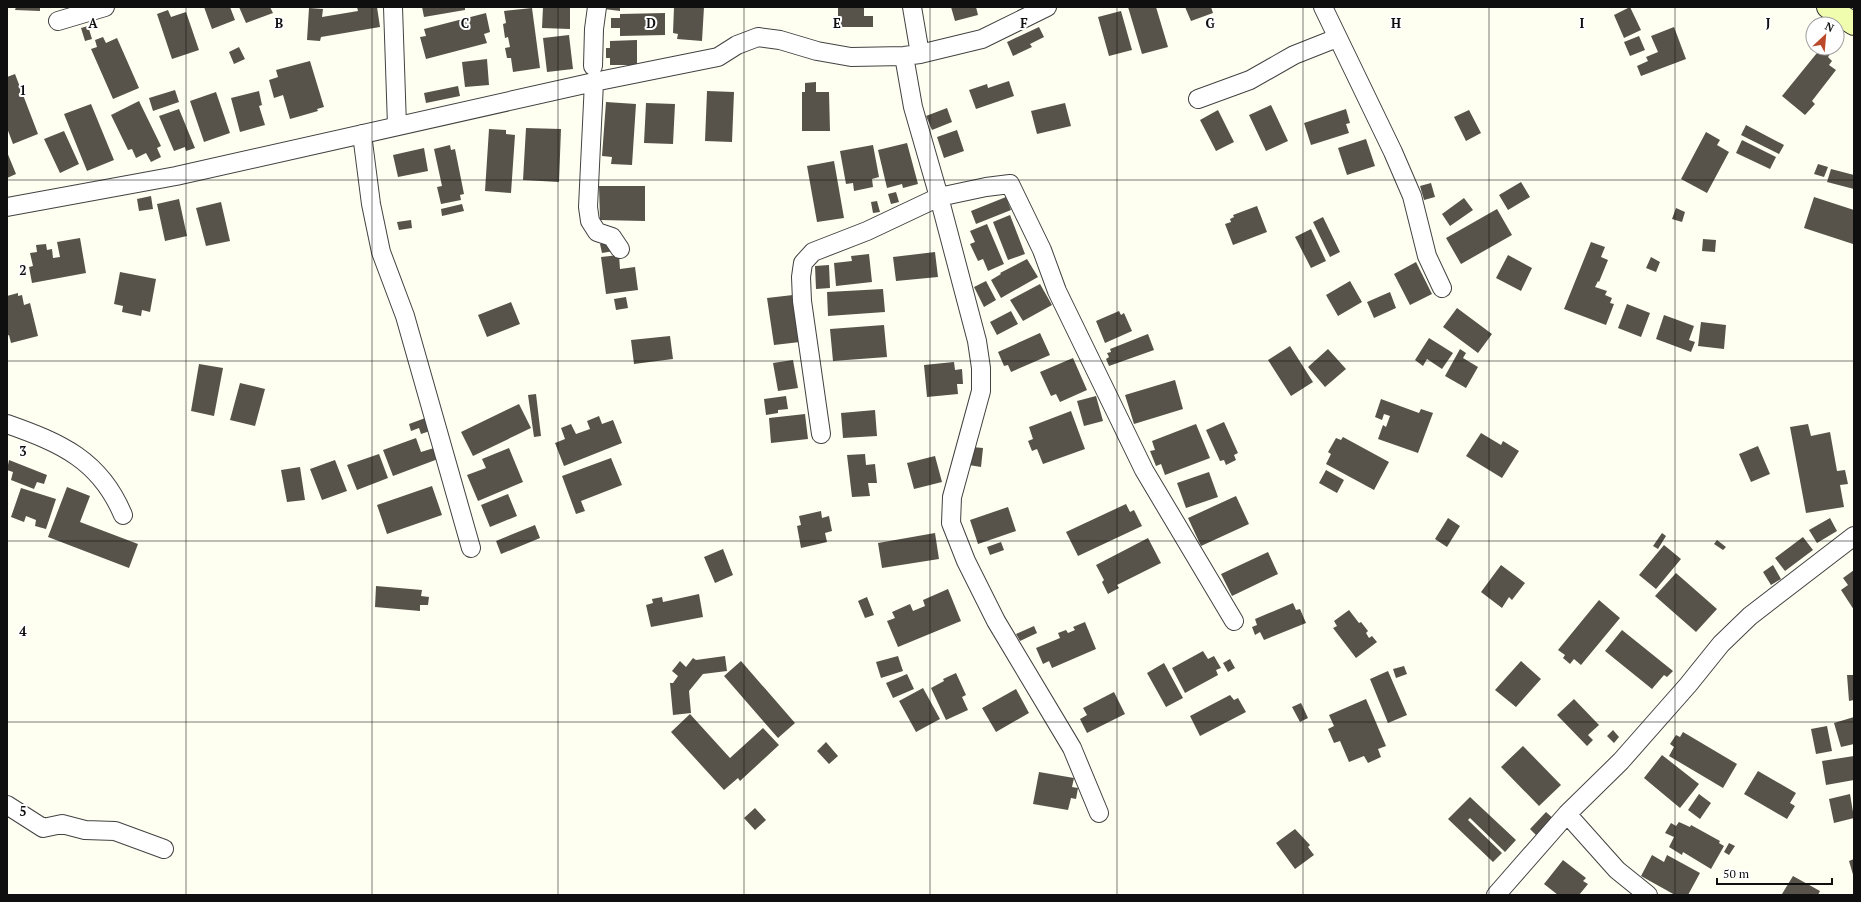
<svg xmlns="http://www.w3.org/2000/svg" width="1861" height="902" viewBox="0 0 1861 902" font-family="'PT Serif',serif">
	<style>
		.building { fill: #57534b }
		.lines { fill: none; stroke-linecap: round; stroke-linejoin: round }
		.street-casing { stroke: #424242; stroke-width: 20 }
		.secondary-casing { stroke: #313131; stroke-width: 24 }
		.street { stroke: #fff; stroke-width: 18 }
		.secondary { stroke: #f1fdae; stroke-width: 22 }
		.grid { fill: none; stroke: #0f0f0f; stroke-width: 1; stroke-opacity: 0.55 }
		.grid-label { font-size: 13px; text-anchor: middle; font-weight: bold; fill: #0f0f0f; stroke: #fff; stroke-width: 4; stroke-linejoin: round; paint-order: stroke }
	</style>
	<rect width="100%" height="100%" fill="#fefff1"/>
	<path class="building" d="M 16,7 L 40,7 L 40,11 L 15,10 Z
		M 204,7 L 230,7 L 235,20 L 212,29 Z
		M 239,7 L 270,7 L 273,13 L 246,23 Z
		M 357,7 L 377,7 L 380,27 L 321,37 L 320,41 L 307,40 L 309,8 L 323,9 L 322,17 L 358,11 Z
		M 422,7 L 465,7 L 465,10 L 424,17 Z
		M 543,7 L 570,8 L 570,29 L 542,28 Z
		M 605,7 L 620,7 L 620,11 L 604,9 Z
		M 674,7 L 704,7 L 702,41 L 677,39 L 678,34 L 673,33 Z
		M 838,7 L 864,7 L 864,16 L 873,16 L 873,27 L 838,27 Z
		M 951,7 L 976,7 L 978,15 L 955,21 Z
		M 1128,7 L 1156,7 L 1168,47 L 1142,54 Z
		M 1185,7 L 1211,7 L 1213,13 L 1191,21 Z
		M 1630,7 L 1641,30 L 1624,38 L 1614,15 Z
		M 532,8 L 540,68 L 513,72 L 511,58 L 507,58 L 505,48 L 510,47 L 508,37 L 505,38 L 503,24 L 506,23 L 504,11 Z
		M 168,10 L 171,17 L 186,12 L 199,50 L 172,59 L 157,14 Z
		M 1121,11 L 1132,50 L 1109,56 L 1098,17 Z
		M 486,13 L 490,32 L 484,34 L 487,43 L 426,59 L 420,37 L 426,36 L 424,29 Z
		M 665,13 L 665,35 L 620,36 L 620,28 L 611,28 L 611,18 L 620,18 L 620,14 Z
		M 88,26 L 92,39 L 85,41 L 81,28 Z
		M 1039,27 L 1044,37 L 1030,44 L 1032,47 L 1013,56 L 1007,42 Z
		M 1674,27 L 1686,59 L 1641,76 L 1637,66 L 1648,61 L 1646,57 L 1658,52 L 1651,36 Z
		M 569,35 L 573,69 L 547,72 L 543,38 Z
		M 1639,36 L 1645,50 L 1630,56 L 1624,42 Z
		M 103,37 L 106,43 L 117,38 L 139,88 L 113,99 L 91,49 L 97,47 L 95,40 Z
		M 637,40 L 637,65 L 610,65 L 610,58 L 606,58 L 606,48 L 610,48 L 610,41 Z
		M 239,47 L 245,59 L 234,64 L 229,52 Z
		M 1821,48 L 1824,48 L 1831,53 L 1828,57 L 1832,61 L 1829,65 L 1836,70 L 1812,101 L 1815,104 L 1805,115 L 1782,96 Z
		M 487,59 L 489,85 L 465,87 L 462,62 Z
		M 310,61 L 324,107 L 317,109 L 318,111 L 290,119 L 283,95 L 274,98 L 269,80 L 278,77 L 276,70 Z
		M 15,74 L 38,134 L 13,144 L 7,128 L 7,77 Z
		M 1009,81 L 1014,96 L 976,109 L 969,90 L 987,84 L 988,88 Z
		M 816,82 L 816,92 L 829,92 L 830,131 L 802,131 L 802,92 L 805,92 L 805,83 Z
		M 458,86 L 460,96 L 426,103 L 424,93 Z
		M 175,90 L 179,102 L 153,111 L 149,98 Z
		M 259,91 L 262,105 L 259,106 L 265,125 L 240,132 L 231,98 Z
		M 707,91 L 734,92 L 732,142 L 705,141 Z
		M 216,92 L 230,133 L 204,142 L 190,101 Z
		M 139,101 L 161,146 L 157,148 L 161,157 L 151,162 L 146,153 L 136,158 L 132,149 L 128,150 L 111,115 Z
		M 606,102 L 636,104 L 632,165 L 611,164 L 612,157 L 602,156 Z
		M 646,103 L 675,104 L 673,144 L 644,143 Z
		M 1065,103 L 1071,126 L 1037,134 L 1031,111 Z
		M 91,104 L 114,160 L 87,171 L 64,114 Z
		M 1271,105 L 1288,141 L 1266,151 L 1249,115 Z
		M 947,108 L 952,122 L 932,130 L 926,116 Z
		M 179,109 L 195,148 L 186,151 L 185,147 L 174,151 L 159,116 Z
		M 1346,109 L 1350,123 L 1346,124 L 1349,133 L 1311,145 L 1304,123 Z
		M 1218,110 L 1234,142 L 1216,151 L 1200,120 Z
		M 1469,110 L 1481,133 L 1466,141 L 1454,117 Z
		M 1746,125 L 1784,145 L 1779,154 L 1741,135 Z
		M 526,128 L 561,129 L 559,182 L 523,180 Z
		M 489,129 L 506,130 L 506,134 L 515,135 L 511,193 L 485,191 Z
		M 957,130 L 964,151 L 944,158 L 937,137 Z
		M 64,131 L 79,164 L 60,173 L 44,139 Z
		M 1706,132 L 1720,140 L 1717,145 L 1729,152 L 1707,193 L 1681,179 Z
		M 1366,139 L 1375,166 L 1347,175 L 1338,148 Z
		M 1742,140 L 1776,157 L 1770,169 L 1736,153 Z
		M 907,143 L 918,184 L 903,188 L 902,184 L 887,188 L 878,150 Z
		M 450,145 L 451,150 L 455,149 L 464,194 L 460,195 L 461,200 L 441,204 L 437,187 L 442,186 L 434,149 Z
		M 873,145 L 879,177 L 872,179 L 873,187 L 854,191 L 853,183 L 846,184 L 840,151 Z
		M 424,148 L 428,171 L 398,177 L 393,155 Z
		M 7,152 L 16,174 L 7,178 Z
		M 834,161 L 844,218 L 817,222 L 807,166 Z
		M 1818,164 L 1828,167 L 1824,177 L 1814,174 Z
		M 1831,169 L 1854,175 L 1854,189 L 1827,182 Z
		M 1521,182 L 1530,197 L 1508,210 L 1499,195 Z
		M 1431,183 L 1435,197 L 1424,200 L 1420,186 Z
		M 599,186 L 645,186 L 645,221 L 600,220 Z
		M 896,192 L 899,202 L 891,204 L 888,194 Z
		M 151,196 L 153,209 L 139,211 L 137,199 Z
		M 1006,197 L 1011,210 L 976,224 L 971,211 Z
		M 1814,197 L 1854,210 L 1853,244 L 1804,228 Z
		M 1464,198 L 1473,210 L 1450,226 L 1442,214 Z
		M 179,199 L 187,236 L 165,241 L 157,204 Z
		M 877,201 L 880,212 L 873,213 L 871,202 Z
		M 221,202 L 230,241 L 206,246 L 196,208 Z
		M 462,204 L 464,211 L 442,216 L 441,209 Z
		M 1257,206 L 1267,232 L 1233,245 L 1225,224 L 1231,222 L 1230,219 L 1234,217 L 1233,215 Z
		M 1676,208 L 1685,212 L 1682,222 L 1672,219 Z
		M 1497,209 L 1512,235 L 1461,264 L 1446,238 Z
		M 1010,215 L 1025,254 L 1008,260 L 993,222 Z
		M 1323,217 L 1340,252 L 1330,257 L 1313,222 Z
		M 411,220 L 412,228 L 399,230 L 397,222 Z
		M 987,224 L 1004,264 L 988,271 L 983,259 L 978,261 L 970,244 L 975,242 L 970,231 Z
		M 1311,229 L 1326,261 L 1311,268 L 1295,237 Z
		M 80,238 L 86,273 L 32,283 L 29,267 L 33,266 L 30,253 L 37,252 L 36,245 L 46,244 L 47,250 L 52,249 L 53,258 L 60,257 L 57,242 Z
		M 1703,239 L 1716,240 L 1715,252 L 1702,251 Z
		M 612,242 L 614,251 L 602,253 L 600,244 Z
		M 1591,242 L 1605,247 L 1601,257 L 1608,260 L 1599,282 L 1598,281 L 1595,287 L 1607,291 L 1605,295 L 1612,298 L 1610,303 L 1614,304 L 1606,325 L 1564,309 Z
		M 935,252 L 938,277 L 896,281 L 893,257 Z
		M 869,254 L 872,282 L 836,286 L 834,263 L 852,261 L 851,256 Z
		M 619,255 L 620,269 L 635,267 L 638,290 L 606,294 L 601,257 Z
		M 1508,255 L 1532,268 L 1521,291 L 1496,278 Z
		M 1651,257 L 1660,262 L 1656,272 L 1646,268 Z
		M 1027,259 L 1038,277 L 1001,298 L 991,280 L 1001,274 L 1000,273 Z
		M 1416,262 L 1432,294 L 1410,305 L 1394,274 Z
		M 829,265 L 830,288 L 816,289 L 815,266 Z
		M 120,272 L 156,279 L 150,312 L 142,310 L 141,316 L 122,312 L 123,306 L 114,304 Z
		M 986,281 L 996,300 L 984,307 L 974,287 Z
		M 1350,281 L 1362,302 L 1338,316 L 1326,295 Z
		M 1040,284 L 1052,305 L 1023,321 L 1010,300 Z
		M 883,289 L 885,312 L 828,316 L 827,292 Z
		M 1390,292 L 1396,308 L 1374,318 L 1367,302 Z
		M 18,293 L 18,296 L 22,295 L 24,305 L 30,303 L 38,336 L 11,343 L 9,335 L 7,336 L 7,296 Z
		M 793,295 L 800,342 L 774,345 L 767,298 Z
		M 626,297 L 628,308 L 616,310 L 614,299 Z
		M 511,302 L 520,324 L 487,337 L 478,315 Z
		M 1627,304 L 1650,313 L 1641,337 L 1618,328 Z
		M 1457,308 L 1492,334 L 1478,353 L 1443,327 Z
		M 1011,311 L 1018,324 L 997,335 L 990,322 Z
		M 1119,311 L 1121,315 L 1124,313 L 1132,331 L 1105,343 L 1096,321 Z
		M 1664,315 L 1694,326 L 1689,340 L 1695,342 L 1691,352 L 1656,339 Z
		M 1701,322 L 1726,325 L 1724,349 L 1698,346 Z
		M 884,325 L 887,357 L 833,361 L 830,329 Z
		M 1040,333 L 1050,355 L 1011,372 L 1008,365 L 1004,366 L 998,352 Z
		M 1148,334 L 1154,350 L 1109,366 L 1106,359 L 1109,357 L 1107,353 L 1111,352 L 1110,349 Z
		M 670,336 L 673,359 L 634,364 L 631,340 Z
		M 1429,338 L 1453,353 L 1442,369 L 1427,359 L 1423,366 L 1415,360 Z
		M 1290,346 L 1313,382 L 1291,396 L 1268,360 Z
		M 1328,349 L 1346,369 L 1325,387 L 1308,367 Z
		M 1460,349 L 1466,353 L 1463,358 L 1478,367 L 1466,388 L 1445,376 Z
		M 1073,358 L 1087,390 L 1060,402 L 1056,394 L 1051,396 L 1040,372 Z
		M 793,360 L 798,388 L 778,391 L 773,363 Z
		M 954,362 L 955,370 L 962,369 L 963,384 L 957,384 L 958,394 L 927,397 L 924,365 Z
		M 199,364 L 223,368 L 214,416 L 191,411 Z
		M 1175,380 L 1183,409 L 1134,424 L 1125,395 Z
		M 240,383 L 265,389 L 255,426 L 230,420 Z
		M 536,394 L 541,436 L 534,437 L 528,395 Z
		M 786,396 L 788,409 L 778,410 L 778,413 L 766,415 L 764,399 Z
		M 1096,396 L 1103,421 L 1084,426 L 1077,401 Z
		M 1381,399 L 1419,413 L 1421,409 L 1433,413 L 1418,453 L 1378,439 L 1383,425 L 1386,427 L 1390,416 L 1384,414 L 1382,420 L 1375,417 Z
		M 519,404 L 531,428 L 473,456 L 461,432 Z
		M 875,410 L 877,436 L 843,438 L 841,413 Z
		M 1071,411 L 1085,449 L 1043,464 L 1037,449 L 1032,451 L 1028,441 L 1033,439 L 1029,427 Z
		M 805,414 L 808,439 L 771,443 L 769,418 Z
		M 599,416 L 602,424 L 613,420 L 622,443 L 564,466 L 555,443 L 565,439 L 561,428 L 571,424 L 576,434 L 590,429 L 587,421 Z
		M 428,417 L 433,430 L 421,434 L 419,428 L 411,431 L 409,424 Z
		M 1224,422 L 1238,453 L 1234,455 L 1236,460 L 1226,465 L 1224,460 L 1220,461 L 1206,430 Z
		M 1196,424 L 1210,458 L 1165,475 L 1161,464 L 1156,466 L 1150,451 L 1155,450 L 1152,441 Z
		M 1808,424 L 1811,436 L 1830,432 L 1837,471 L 1845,470 L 1848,484 L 1840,485 L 1844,507 L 1806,513 L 1790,427 Z
		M 1481,433 L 1501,445 L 1503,441 L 1519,451 L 1502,478 L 1466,456 Z
		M 1343,437 L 1389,462 L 1374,490 L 1326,464 L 1331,454 L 1328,452 L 1336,438 L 1341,440 Z
		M 416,438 L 421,452 L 434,448 L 438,459 L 393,476 L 383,450 Z
		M 1758,446 L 1770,474 L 1751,482 L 1739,454 Z
		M 972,447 L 983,448 L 981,467 L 969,465 Z
		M 509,448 L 523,482 L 478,501 L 467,475 L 486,468 L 482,459 Z
		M 379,454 L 388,478 L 357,490 L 347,465 Z
		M 865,454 L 866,465 L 875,464 L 877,483 L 868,483 L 870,496 L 852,497 L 847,455 Z
		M 935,456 L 942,482 L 914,489 L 907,463 Z
		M 611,458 L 622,485 L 581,501 L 585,511 L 576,514 L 562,476 Z
		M 9,460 L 47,475 L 44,484 L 37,482 L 34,489 L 11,480 L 13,472 L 7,470 Z
		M 335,460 L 347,491 L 322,500 L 310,469 Z
		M 300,467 L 305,500 L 287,502 L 281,470 Z
		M 1326,470 L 1344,480 L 1337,493 L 1319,483 Z
		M 1209,472 L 1218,497 L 1186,508 L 1177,483 Z
		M 432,486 L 442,515 L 387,534 L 377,505 Z
		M 67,487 L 90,496 L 80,522 L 138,544 L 129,568 L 48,537 Z
		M 21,488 L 56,499 L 46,529 L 35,526 L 36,520 L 26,516 L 24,522 L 11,517 Z
		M 508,494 L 517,516 L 490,527 L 481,505 Z
		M 1236,496 L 1249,524 L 1201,546 L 1188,518 Z
		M 1126,504 L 1130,512 L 1134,510 L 1142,526 L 1078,556 L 1066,532 Z
		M 1008,507 L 1016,531 L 978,544 L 970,520 Z
		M 821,511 L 822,518 L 829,516 L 832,531 L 825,533 L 827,542 L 801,548 L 797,526 L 801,525 L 799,516 Z
		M 1448,518 L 1460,526 L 1447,547 L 1435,539 Z
		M 1830,518 L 1837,531 L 1817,543 L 1809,530 Z
		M 535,525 L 540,538 L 501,554 L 496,541 Z
		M 935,533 L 939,559 L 882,568 L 878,543 Z
		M 1662,533 L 1666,536 L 1658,549 L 1653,546 Z
		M 1803,537 L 1813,550 L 1785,571 L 1775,558 Z
		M 1148,538 L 1161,563 L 1117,585 L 1119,588 L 1108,594 L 1102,582 L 1104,580 L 1096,565 Z
		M 1717,540 L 1726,547 L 1723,550 L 1714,544 Z
		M 1001,542 L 1004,550 L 990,555 L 987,547 Z
		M 1664,545 L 1681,559 L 1656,589 L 1639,575 Z
		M 723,549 L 733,575 L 715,583 L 704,557 Z
		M 1268,552 L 1278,574 L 1232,596 L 1221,574 Z
		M 1501,565 L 1525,583 L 1512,600 L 1509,597 L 1502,608 L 1481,592 Z
		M 1773,565 L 1781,579 L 1771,585 L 1763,572 Z
		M 1854,570 L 1854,610 L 1841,590 L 1848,585 L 1843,578 Z
		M 1676,573 L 1717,609 L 1696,632 L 1655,596 Z
		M 376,586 L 422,590 L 421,596 L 429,597 L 428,605 L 420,605 L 420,611 L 375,607 Z
		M 948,589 L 961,621 L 898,647 L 887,621 L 895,618 L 892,612 L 910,604 L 913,611 L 925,606 L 923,600 Z
		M 699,594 L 703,617 L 651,627 L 646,605 L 653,603 L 652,599 L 662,597 L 663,602 Z
		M 867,597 L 874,615 L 865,618 L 858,601 Z
		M 1599,600 L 1620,618 L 1581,665 L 1574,659 L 1570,664 L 1563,658 L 1565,655 L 1558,650 Z
		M 1293,603 L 1296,610 L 1300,609 L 1306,623 L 1264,640 L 1260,632 L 1255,635 L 1252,627 L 1257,625 L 1255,619 Z
		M 1349,610 L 1359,623 L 1361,622 L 1368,631 L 1366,633 L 1369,638 L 1372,636 L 1377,642 L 1356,658 L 1333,628 L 1337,626 L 1334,621 Z
		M 1085,622 L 1096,649 L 1052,668 L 1049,661 L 1043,664 L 1036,648 L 1060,638 L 1058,633 L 1066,630 L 1068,633 L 1075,630 L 1073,627 Z
		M 1034,626 L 1037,633 L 1020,641 L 1016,634 Z
		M 1622,630 L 1673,671 L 1667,677 L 1664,675 L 1652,689 L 1605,651 Z
		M 1203,651 L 1208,659 L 1214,656 L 1221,668 L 1216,670 L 1218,675 L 1185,693 L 1172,668 Z
		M 725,656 L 727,671 L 703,674 L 689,691 L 691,713 L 673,715 L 670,683 L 673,683 L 678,676 L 672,671 L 680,661 L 686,667 L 693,658 L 696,660 Z
		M 898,656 L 903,671 L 881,678 L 876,662 Z
		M 1230,659 L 1235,668 L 1228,672 L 1223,663 Z
		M 741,661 L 795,723 L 778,738 L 724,676 Z
		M 1521,661 L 1541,679 L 1516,707 L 1495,690 Z
		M 1164,663 L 1183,698 L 1166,707 L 1147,673 Z
		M 1404,666 L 1407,674 L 1396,678 L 1393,669 Z
		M 1388,671 L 1407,715 L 1388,723 L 1370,679 Z
		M 956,673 L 966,695 L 962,697 L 968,710 L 946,720 L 931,688 L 944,681 L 943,679 Z
		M 907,674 L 914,689 L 893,698 L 886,683 Z
		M 1847,675 L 1854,675 L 1854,700 L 1849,701 Z
		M 923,688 L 940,719 L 916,732 L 899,701 Z
		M 1016,689 L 1029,713 L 996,732 L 982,708 Z
		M 1114,692 L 1125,714 L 1087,733 L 1080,719 L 1087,715 L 1083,708 Z
		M 1230,695 L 1234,700 L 1238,698 L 1246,712 L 1200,736 L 1190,716 Z
		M 1366,699 L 1386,746 L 1378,749 L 1381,757 L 1368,763 L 1364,756 L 1349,762 L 1340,741 L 1334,743 L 1328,729 L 1334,726 L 1329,715 Z
		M 1574,699 L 1599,725 L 1588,735 L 1593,740 L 1587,746 L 1557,715 Z
		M 1301,703 L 1308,718 L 1300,722 L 1292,707 Z
		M 690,714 L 730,758 L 763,728 L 779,745 L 740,781 L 738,778 L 724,790 L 671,732 Z
		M 1854,717 L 1854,744 L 1841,747 L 1834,723 Z
		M 1827,726 L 1832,751 L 1816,754 L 1811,729 Z
		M 1613,730 L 1619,737 L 1614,743 L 1607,736 Z
		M 1683,732 L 1737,764 L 1723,788 L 1669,756 L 1674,747 L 1670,744 L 1676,735 L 1680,737 Z
		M 826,742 L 838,756 L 829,764 L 817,751 Z
		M 1523,746 L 1561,785 L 1539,806 L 1501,767 Z
		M 1662,755 L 1699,784 L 1680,808 L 1644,778 Z
		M 1854,756 L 1854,780 L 1826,785 L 1822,761 Z
		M 1758,771 L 1796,793 L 1790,803 L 1795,806 L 1787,819 L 1744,794 Z
		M 1039,772 L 1074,778 L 1072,787 L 1078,788 L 1076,799 L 1071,798 L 1068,810 L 1033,804 Z
		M 1699,794 L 1711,803 L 1700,819 L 1688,810 Z
		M 1850,794 L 1854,818 L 1834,823 L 1829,799 Z
		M 1470,797 L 1516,840 L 1505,852 L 1470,818 L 1468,820 L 1502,853 L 1493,862 L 1448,819 Z
		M 755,808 L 766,820 L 755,830 L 744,818 Z
		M 1546,812 L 1555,820 L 1539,838 L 1530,829 Z
		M 1679,822 L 1690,827 L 1691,825 L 1720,841 L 1719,843 L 1724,846 L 1711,869 L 1683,852 L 1682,855 L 1669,847 L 1674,837 L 1665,833 L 1671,823 L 1676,826 Z
		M 1295,829 L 1310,845 L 1308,847 L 1314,855 L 1295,869 L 1276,843 Z
		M 1729,843 L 1735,846 L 1729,855 L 1724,852 Z
		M 1652,855 L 1664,862 L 1667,855 L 1700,873 L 1688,895 L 1675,895 L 1641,876 Z
		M 1854,859 L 1854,878 L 1849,861 Z
		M 1563,860 L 1586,878 L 1583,881 L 1588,884 L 1579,895 L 1558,895 L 1544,884 Z
		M 1793,876 L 1820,891 L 1818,895 L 1782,894 Z"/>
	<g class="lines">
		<g class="street-casing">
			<path id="street" d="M 393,7 L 397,126
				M 912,7 L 920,54
				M 1323,7 L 1393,152 L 1412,196 L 1427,256 L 1442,288
				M 58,21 L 105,7
				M 904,56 L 913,107 L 939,197 L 977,341 L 981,368 L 981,391 L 952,497 L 951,523 L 966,561 L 996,621 L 1072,748 L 1099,813
				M 593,66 L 594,29 L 597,7
				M 594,82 L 588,207 L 590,221 L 597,232 L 612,237 L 620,249
				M 1198,99 L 1250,80 L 1294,55 L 1337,38
				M 362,134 L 371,204 L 381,252 L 405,316 L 471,548
				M 7,207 L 176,176 L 594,82 L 718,57 L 737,45 L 758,37 L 780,40 L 817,51 L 851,57 L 904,56 L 920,54 L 982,39 L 1047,7
				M 7,424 C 61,443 100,460 123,515
				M 821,434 L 802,301 L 801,277 L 803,263 L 813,252 L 867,231 L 939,197 L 986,187 L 1010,184 L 1042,250 L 1057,291 L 1144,470 L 1234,621
				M 7,805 L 43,828 L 62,824 L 85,830 L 115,831 L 164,849
				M 1567,814 L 1617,870 L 1648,895
				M 1496,895 L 1567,814 L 1621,761 L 1688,685 L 1721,644 L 1750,616 L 1854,536"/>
		</g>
		<g class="secondary-casing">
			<path id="secondary" d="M 1828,7 L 1854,24"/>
		</g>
		<use href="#street" class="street"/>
		<use href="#secondary" class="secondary"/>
	</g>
	<path class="grid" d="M 186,7 L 186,895M 372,7 L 372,895M 558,7 L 558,895M 744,7 L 744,895M 930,7 L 930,895M 1117,7 L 1117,895M 1303,7 L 1303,895M 1489,7 L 1489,895M 1675,7 L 1675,895M 7,180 L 1854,180M 7,361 L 1854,361M 7,541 L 1854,541M 7,722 L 1854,722"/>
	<g class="grid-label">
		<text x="93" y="28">A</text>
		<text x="279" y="28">B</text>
		<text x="465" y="28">C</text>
		<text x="651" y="28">D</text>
		<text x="837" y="28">E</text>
		<text x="1024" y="28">F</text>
		<text x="1210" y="28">G</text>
		<text x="1396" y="28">H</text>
		<text x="1582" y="28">I</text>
		<text x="1768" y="28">J</text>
		<text x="23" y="95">1</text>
		<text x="23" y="275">2</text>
		<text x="23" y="456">3</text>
		<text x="23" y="636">4</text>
		<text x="23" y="816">5</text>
	</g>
	<rect width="1861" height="902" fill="none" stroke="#0f0f0f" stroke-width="16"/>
	<g transform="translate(1825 36) rotate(26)"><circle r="19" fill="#ffffff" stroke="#9f9f9f"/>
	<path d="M0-3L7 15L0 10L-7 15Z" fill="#bc482a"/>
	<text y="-6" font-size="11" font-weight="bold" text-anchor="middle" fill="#0f0f0f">N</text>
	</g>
	<path d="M1717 878v6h115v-6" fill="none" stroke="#0f0f0f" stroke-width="2"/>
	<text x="1723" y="878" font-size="12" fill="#0f0f0f" stroke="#ffffff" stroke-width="3" paint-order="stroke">50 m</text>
</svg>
